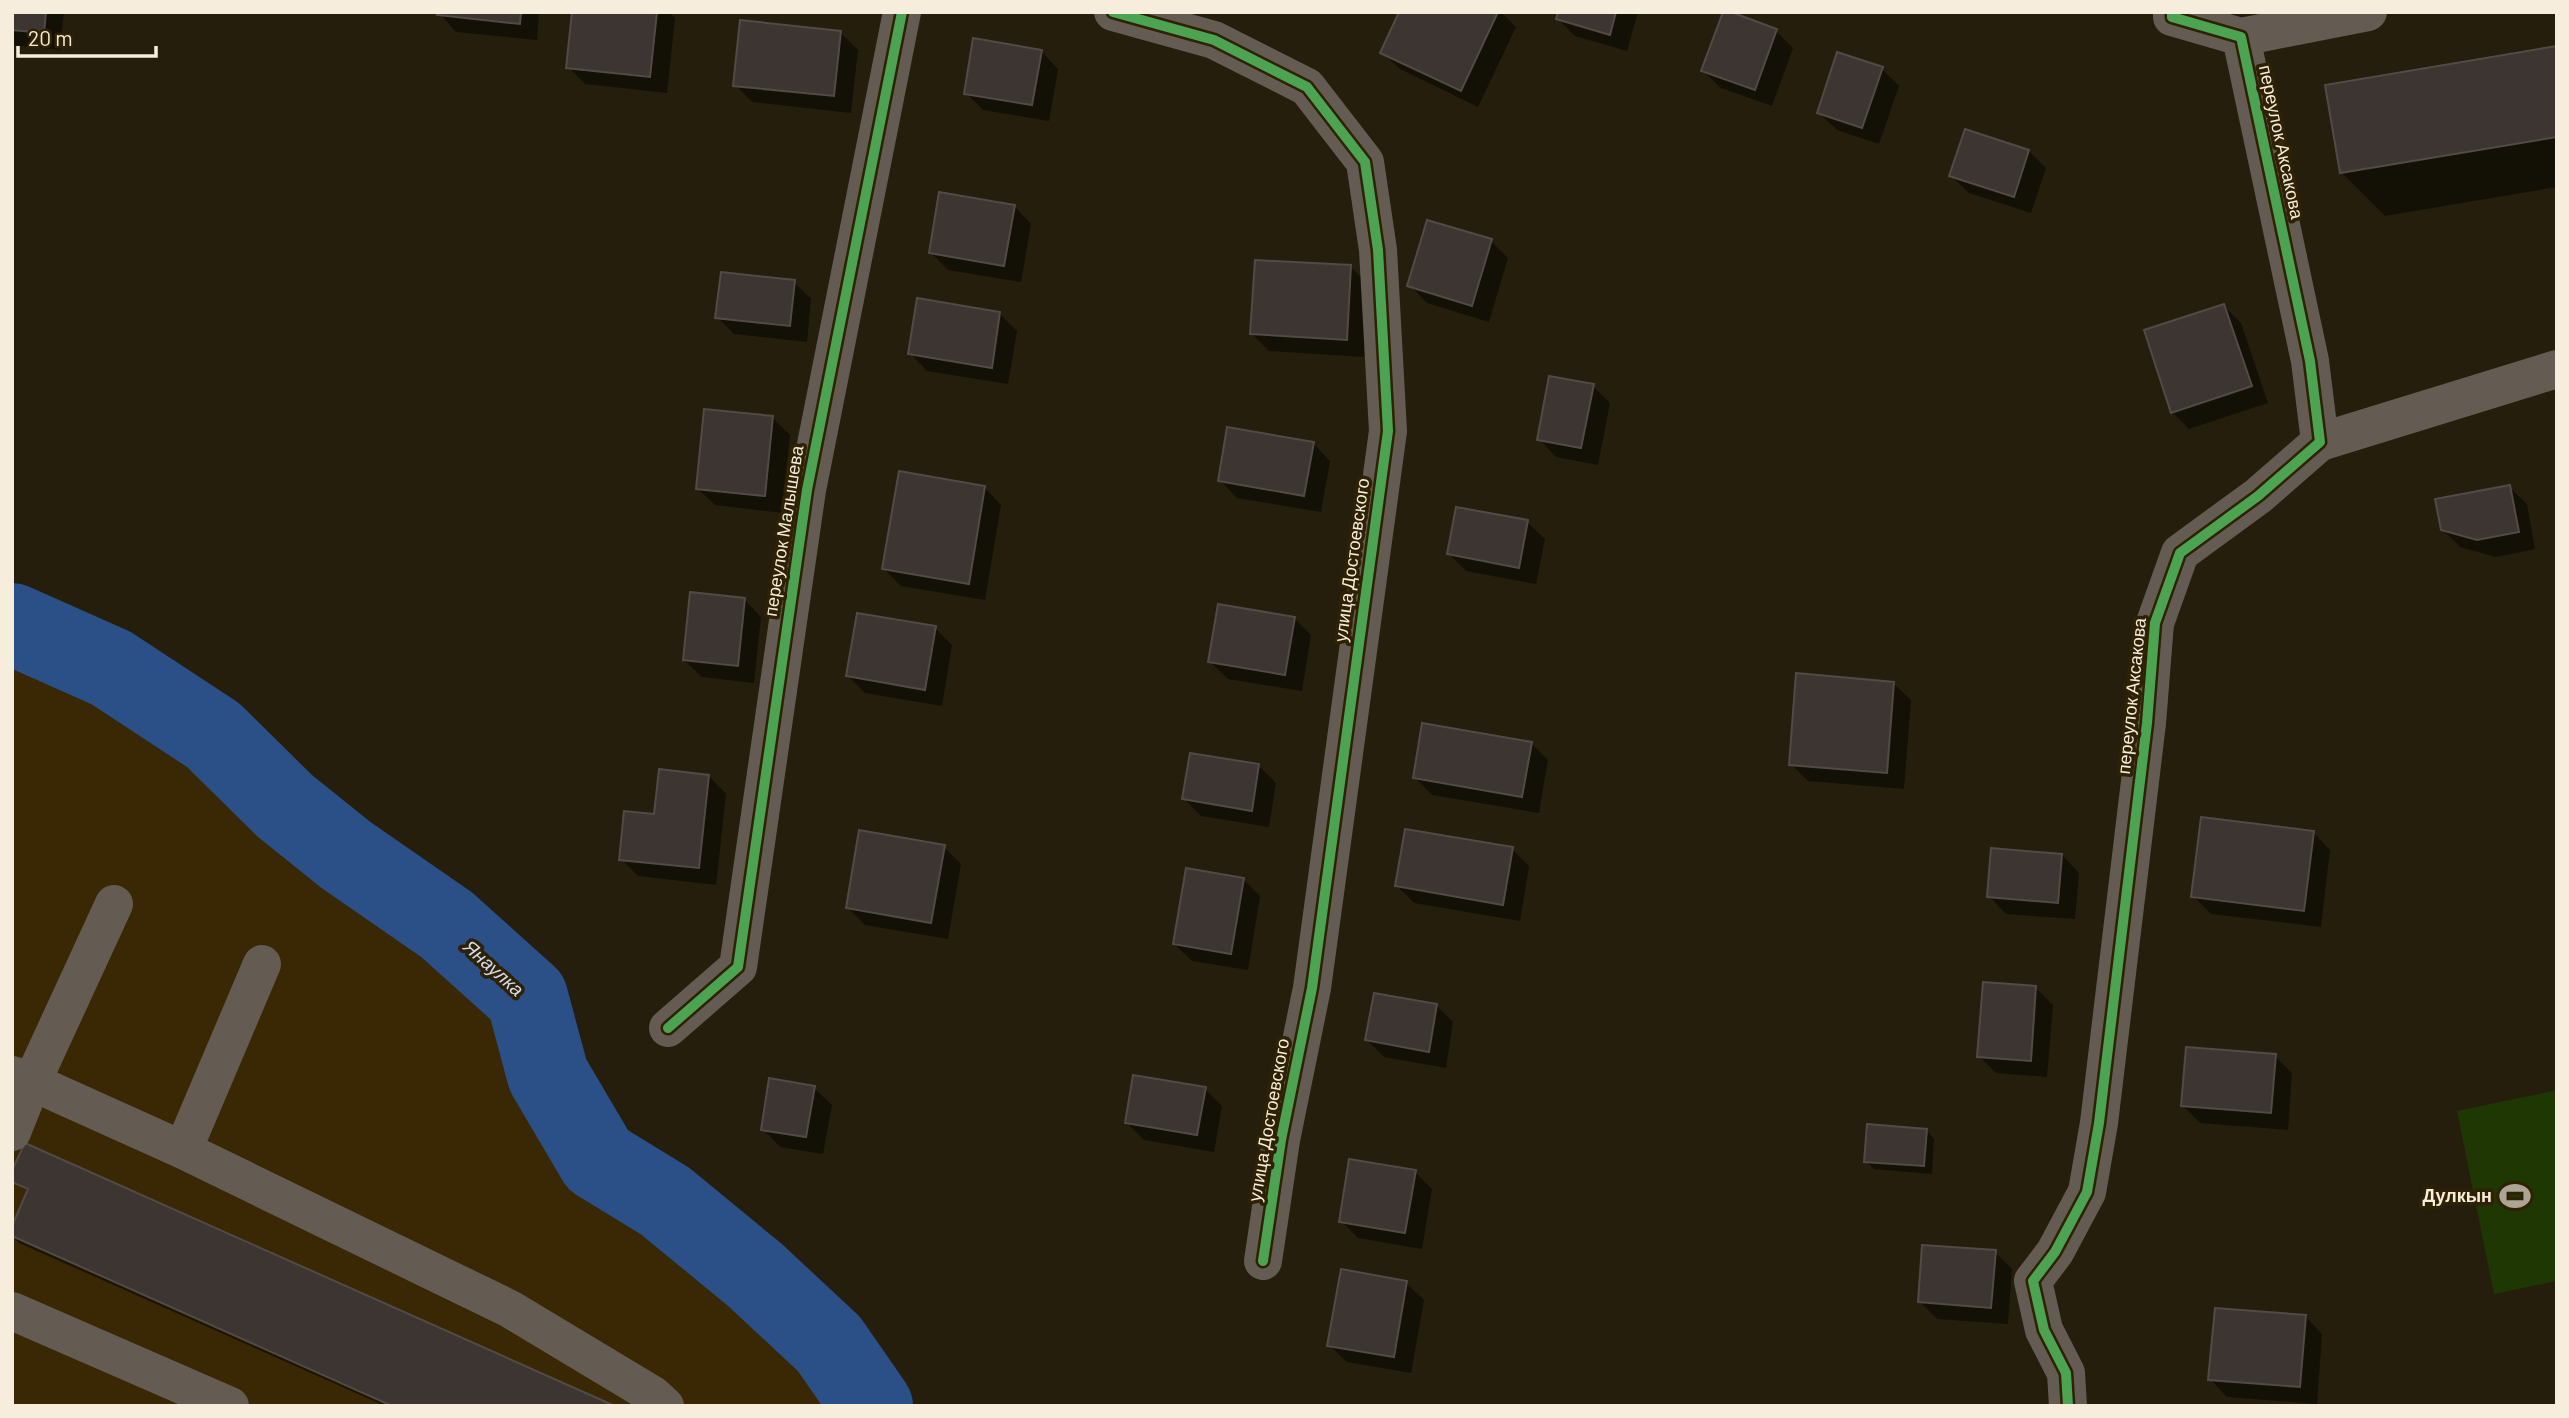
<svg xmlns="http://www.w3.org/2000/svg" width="2569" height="1418" viewBox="0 0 2569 1418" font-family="Barlow,sans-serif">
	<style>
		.built { fill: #392803 }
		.green { fill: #1f3702 }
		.shadow { fill: #0007 }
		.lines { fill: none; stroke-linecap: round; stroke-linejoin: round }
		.river { stroke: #2a5087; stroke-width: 82 }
		.building { fill: #3c3532; stroke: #514a46; stroke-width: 2 }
		.minor { stroke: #645c52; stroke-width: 38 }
		.cycleway-casing { stroke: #2f2103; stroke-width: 15 }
		.cycleway { stroke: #4ca352; stroke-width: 10 }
		.labels { text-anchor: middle; stroke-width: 7; stroke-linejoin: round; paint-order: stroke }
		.street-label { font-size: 18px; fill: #f6eddc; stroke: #2f2103 }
		.poi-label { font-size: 18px; font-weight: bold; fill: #f6eddc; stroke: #2f2103; text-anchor: end }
		.water-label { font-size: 19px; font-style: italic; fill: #d2def0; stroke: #2f2103 }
	</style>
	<rect width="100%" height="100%" fill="#251e0d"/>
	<path class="built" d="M 12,624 L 111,668 L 213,735 L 285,806 L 346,855 L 447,925 L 527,997 L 548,1075 L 598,1160 L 665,1201 L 755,1275 L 829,1344 L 872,1406 L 12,1406 Z"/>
	<path class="green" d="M 2557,1090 L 2557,1281 L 2494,1294 L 2457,1111 Z"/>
	<path class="shadow" d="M 12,12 L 64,12 L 60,50 L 12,45 Z
		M 439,12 L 539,12 L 537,40 L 456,32 Z
		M 573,12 L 669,12 L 675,18 L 667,93 L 585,84 L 568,67 Z
		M 1401,12 L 1501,12 L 1516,27 L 1478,107 L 1400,69 L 1382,52 Z
		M 1560,12 L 1638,12 L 1627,51 L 1575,36 L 1558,19 Z
		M 1776,31 L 1793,48 L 1772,106 L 1721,88 L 1703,71 Z
		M 840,32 L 858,50 L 851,113 L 752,102 L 735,85 Z
		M 2557,48 L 2557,187 L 2385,216 L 2341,172 Z
		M 1041,51 L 1058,69 L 1049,121 L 983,110 L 966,93 Z
		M 1882,69 L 1899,86 L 1879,144 L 1837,130 L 1819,113 Z
		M 2029,151 L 2046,168 L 2031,213 L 1969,193 L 1951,176 Z
		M 1014,206 L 1031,224 L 1021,282 L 948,270 L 931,253 Z
		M 1491,241 L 1508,258 L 1489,322 L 1427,303 L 1409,285 Z
		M 1351,267 L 1368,284 L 1364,357 L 1269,351 L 1252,334 Z
		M 794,282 L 811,299 L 807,342 L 734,334 L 717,317 Z
		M 2224,306 L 2241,323 L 2268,403 L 2189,429 L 2172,412 Z
		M 1000,314 L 1017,331 L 1008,384 L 927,371 L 910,353 Z
		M 1593,386 L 1610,403 L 1598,465 L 1556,457 L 1539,439 Z
		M 773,418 L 790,435 L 782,513 L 715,505 L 697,488 Z
		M 1313,443 L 1330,461 L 1321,512 L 1237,498 L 1220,480 Z
		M 984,487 L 1001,505 L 985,600 L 901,586 L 884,569 Z
		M 2509,487 L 2527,504 L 2535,549 L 2496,557 L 2460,547 L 2442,529 Z
		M 1527,522 L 1545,539 L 1536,584 L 1466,571 L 1449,554 Z
		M 744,599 L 761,617 L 754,683 L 702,677 L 684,660 Z
		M 1294,618 L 1311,635 L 1302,691 L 1228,679 L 1210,662 Z
		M 935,628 L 952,645 L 942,706 L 865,693 L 848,676 Z
		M 1893,683 L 1911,700 L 1904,789 L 1808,781 L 1791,764 Z
		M 1531,743 L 1548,760 L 1539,813 L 1432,795 L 1415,778 Z
		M 1259,766 L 1276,783 L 1269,827 L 1201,816 L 1184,799 Z
		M 709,776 L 726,794 L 716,885 L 638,876 L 621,859 L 656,816 Z
		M 2313,832 L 2330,850 L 2321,927 L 2211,914 L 2193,896 Z
		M 944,847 L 961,864 L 948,939 L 865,925 L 848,908 Z
		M 1512,849 L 1529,866 L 1520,921 L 1414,903 L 1397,886 Z
		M 2062,855 L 2079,873 L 2075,919 L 2006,914 L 1989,896 Z
		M 1243,879 L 1260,896 L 1248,970 L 1192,961 L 1174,944 Z
		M 2036,988 L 2053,1005 L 2047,1077 L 1996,1073 L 1979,1056 Z
		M 1436,1005 L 1453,1022 L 1446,1068 L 1384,1057 L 1367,1040 Z
		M 2275,1056 L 2292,1073 L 2288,1130 L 2200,1123 L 2183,1106 Z
		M 814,1088 L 832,1105 L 823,1154 L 780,1147 L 763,1129 Z
		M 1205,1089 L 1222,1106 L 1214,1152 L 1144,1140 L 1127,1123 Z
		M 1926,1130 L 1934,1139 L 1932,1174 L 1874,1169 L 1866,1161 Z
		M 1415,1172 L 1432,1189 L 1422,1249 L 1358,1238 L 1341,1221 Z
		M 12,1181 L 611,1406 L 385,1406 L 19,1243 L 12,1236 L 29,1192 Z
		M 1995,1252 L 2012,1269 L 2008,1324 L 1937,1319 L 1920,1302 Z
		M 1406,1283 L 1424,1300 L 1411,1373 L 1347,1362 L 1329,1345 Z
		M 2305,1316 L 2322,1334 L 2317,1404 L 2227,1397 L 2210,1379 Z"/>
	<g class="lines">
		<path class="river" d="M 12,624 L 111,668 L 213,735 L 285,806 L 346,855 L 447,925 L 527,997 L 548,1075 L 598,1160 L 665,1201 L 755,1275 L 829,1344 L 872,1406"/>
	</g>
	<path class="building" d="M 12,12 L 46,12 L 44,33 L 12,30 Z
		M 438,12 L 521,12 L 520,24 L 437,15 Z
		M 572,12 L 657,12 L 650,77 L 566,68 Z
		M 1399,12 L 1498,12 L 1461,91 L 1380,53 Z
		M 1558,12 L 1616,12 L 1610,35 L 1556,19 Z
		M 1723,12 L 1731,12 L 1777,29 L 1755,90 L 1701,71 Z
		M 740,20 L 841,31 L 834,96 L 733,86 Z
		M 973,38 L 1042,50 L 1032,105 L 964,94 Z
		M 2557,46 L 2557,137 L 2340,173 L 2325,85 Z
		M 1837,52 L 1883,67 L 1862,128 L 1817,113 Z
		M 1965,129 L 2029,150 L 2014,197 L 1949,176 Z
		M 939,192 L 1015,205 L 1004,266 L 929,253 Z
		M 1427,220 L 1492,239 L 1472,306 L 1407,286 Z
		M 1255,260 L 1351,265 L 1347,340 L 1250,334 Z
		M 721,272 L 795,280 L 790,326 L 715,318 Z
		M 917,298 L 1000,312 L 992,368 L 908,354 Z
		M 2224,304 L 2252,386 L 2171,413 L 2144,330 Z
		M 1549,376 L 1594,384 L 1581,448 L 1537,440 Z
		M 704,409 L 773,416 L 765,496 L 696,489 Z
		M 1227,427 L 1314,442 L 1304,496 L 1218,481 Z
		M 899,471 L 985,486 L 969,584 L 882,569 Z
		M 2510,485 L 2519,532 L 2477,540 L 2441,530 L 2435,499 Z
		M 1456,507 L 1528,520 L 1519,568 L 1447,554 Z
		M 690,592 L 745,598 L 738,666 L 683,660 Z
		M 1218,604 L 1295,617 L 1285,675 L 1208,662 Z
		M 857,613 L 936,626 L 925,690 L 846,676 Z
		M 1796,673 L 1894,682 L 1887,773 L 1789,765 Z
		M 1422,723 L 1532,742 L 1522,797 L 1413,778 Z
		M 1190,753 L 1259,764 L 1252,811 L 1182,799 Z
		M 659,769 L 709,775 L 699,868 L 619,860 L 624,811 L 654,814 Z
		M 2201,817 L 2314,831 L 2304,911 L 2191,897 Z
		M 1405,829 L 1513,847 L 1503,905 L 1395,886 Z
		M 859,830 L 945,845 L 931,923 L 846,908 Z
		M 1991,848 L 2062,854 L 2058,903 L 1987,897 Z
		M 1186,868 L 1244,878 L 1231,954 L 1173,944 Z
		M 1983,982 L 2036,986 L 2031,1061 L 1977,1057 Z
		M 1374,993 L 1437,1004 L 1429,1052 L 1365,1040 Z
		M 2186,1047 L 2276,1054 L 2271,1113 L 2181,1106 Z
		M 1133,1075 L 1206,1087 L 1197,1135 L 1125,1123 Z
		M 769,1078 L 815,1086 L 806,1137 L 761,1130 Z
		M 1867,1124 L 1927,1129 L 1924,1166 L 1864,1162 Z
		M 25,1143 L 615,1406 L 392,1406 L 12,1236 L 12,1226 L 28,1189 L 12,1182 L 12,1170 Z
		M 1349,1159 L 1416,1170 L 1405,1233 L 1339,1222 Z
		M 1922,1245 L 1996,1250 L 1991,1308 L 1918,1302 Z
		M 1341,1269 L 1407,1281 L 1394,1357 L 1327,1346 Z
		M 2215,1308 L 2306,1315 L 2300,1387 L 2208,1380 Z"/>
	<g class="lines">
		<path class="minor" d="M 1113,12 L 1214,40 L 1307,87 L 1365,162 L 1378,250 L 1388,431 L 1312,988 L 1281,1140 L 1263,1261
			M 2241,37 L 2368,12
			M 2320,442 L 2557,369
			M 668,1028 L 738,967 L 807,490 L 902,12
			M 12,1075 L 32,1082 L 114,904
			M 12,1132 L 32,1082 L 183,1150 L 510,1309 L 653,1395 L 665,1406
			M 183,1150 L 262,964
			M 12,1311 L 230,1406
			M 2068,1406 L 2066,1373 L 2044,1330 L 2033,1281 L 2055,1252 L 2087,1192 L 2099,1123 L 2147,723 L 2155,623 L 2180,553 L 2258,496 L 2320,442 L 2310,361 L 2241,37 L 2172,17 L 2172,12"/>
		<g class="cycleway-casing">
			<path id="cycleway" d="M 1113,12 L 1214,40 L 1307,87 L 1365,162 L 1378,250 L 1388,431 L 1312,988 L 1281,1140 L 1263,1261
				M 668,1028 L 738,967 L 807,490 L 902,12
				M 2068,1406 L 2066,1373 L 2044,1330 L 2033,1281 L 2055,1252 L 2087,1192 L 2099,1123 L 2147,723 L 2155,623 L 2180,553 L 2258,496 L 2320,442 L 2310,361 L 2241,37 L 2172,17 L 2172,12"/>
		</g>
		<use href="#cycleway" class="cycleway"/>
	</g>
	<defs>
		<g id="stadium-bare" transform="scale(2.415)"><path d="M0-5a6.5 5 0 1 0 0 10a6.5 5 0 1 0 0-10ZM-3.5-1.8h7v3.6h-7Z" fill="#ada594" stroke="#2f2103" stroke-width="2.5" paint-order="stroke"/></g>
	</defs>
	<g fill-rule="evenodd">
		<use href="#stadium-bare" x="2515" y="1196"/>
	</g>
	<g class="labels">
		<g class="street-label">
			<text transform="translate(2281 142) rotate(78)" y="6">переулок Аксакова</text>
			<text transform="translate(784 531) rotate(-81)" y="6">переулок Малышева</text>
			<text transform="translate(1352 560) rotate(-82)" y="6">улица Достоевского</text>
			<text transform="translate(2132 696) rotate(-84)" y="6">переулок Аксакова</text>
			<text transform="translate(1269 1120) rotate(-80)" y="6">улица Достоевского</text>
		</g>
		<g class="poi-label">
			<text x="2492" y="1202">Дулкын</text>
		</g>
		<g class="water-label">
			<text transform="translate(494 968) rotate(42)" y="7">Янаулка</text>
		</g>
	</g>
	<rect width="2569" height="1418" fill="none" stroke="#f6eddc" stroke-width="28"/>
	<path d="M18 46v10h138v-10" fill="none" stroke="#f6eddc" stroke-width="3.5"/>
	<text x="28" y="46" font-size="21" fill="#f6eddc" stroke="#2f2103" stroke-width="5" paint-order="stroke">20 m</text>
</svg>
